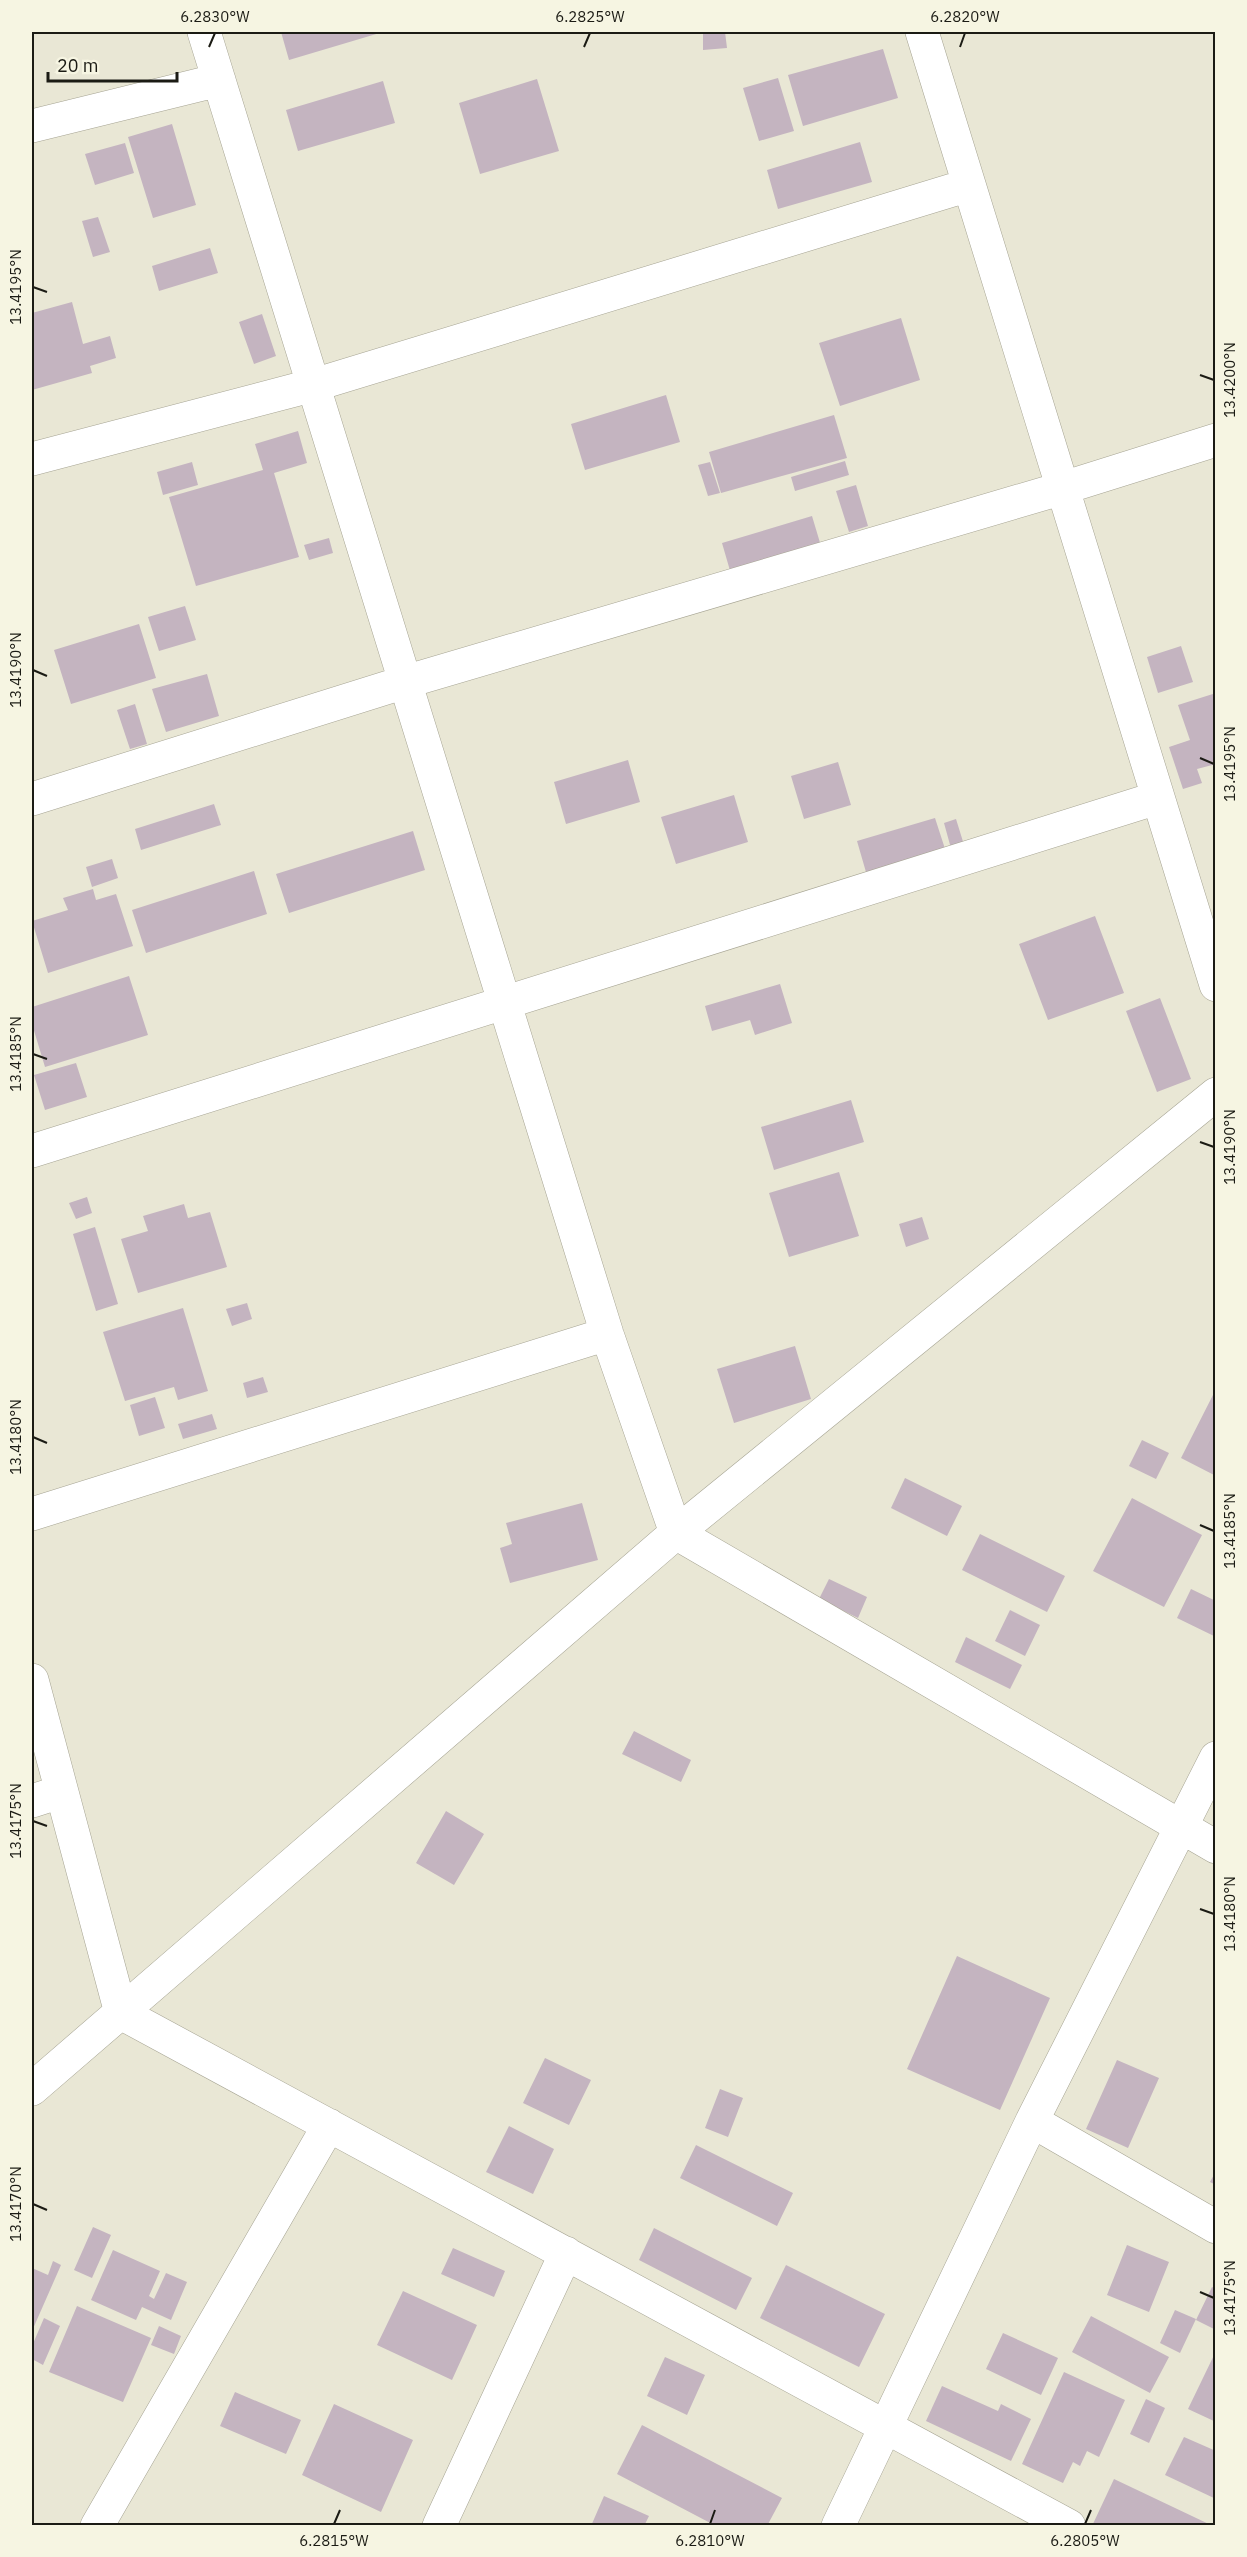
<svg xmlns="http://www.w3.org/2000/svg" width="1247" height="2557" viewBox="0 0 1247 2557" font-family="'IBM Plex Sans',sans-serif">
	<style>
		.building { fill: #c4b4c0 }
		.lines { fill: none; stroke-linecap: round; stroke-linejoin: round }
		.street-casing { stroke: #a6a493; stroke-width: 34 }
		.street { stroke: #fff; stroke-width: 33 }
		.ticks { fill: none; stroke: #1b1b14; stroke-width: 2 }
		.neatline { fill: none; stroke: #1b1b14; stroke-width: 2 }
		.ticks-label { font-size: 15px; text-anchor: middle; fill: #1b1b14 }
	</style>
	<rect width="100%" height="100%" fill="#e9e7d5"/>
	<path class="building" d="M 281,32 L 383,32 L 289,60 Z
		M 703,32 L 725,32 L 727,48 L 703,50 Z
		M 883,49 L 898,98 L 803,126 L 788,75 Z
		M 778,78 L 794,131 L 759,141 L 743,88 Z
		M 537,79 L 559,151 L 480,174 L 459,103 Z
		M 383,81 L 395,123 L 298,151 L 286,110 Z
		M 172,124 L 196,205 L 153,218 L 128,137 Z
		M 860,142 L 872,182 L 778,209 L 767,170 Z
		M 125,143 L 134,173 L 95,185 L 85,154 Z
		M 98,217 L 110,252 L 93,257 L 82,221 Z
		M 210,248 L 218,273 L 159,291 L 152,266 Z
		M 72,302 L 83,344 L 110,336 L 116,358 L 90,366 L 92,373 L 32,390 L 32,313 Z
		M 262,314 L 276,356 L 254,364 L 239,322 Z
		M 901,318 L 920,380 L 840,406 L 819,343 Z
		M 666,395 L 680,442 L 585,470 L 571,424 Z
		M 834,415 L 847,458 L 721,493 L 709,452 Z
		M 298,431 L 307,463 L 274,473 L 299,557 L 196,586 L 169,497 L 263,470 L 255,444 Z
		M 845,461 L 849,475 L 795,491 L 791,477 Z
		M 192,462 L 198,485 L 163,495 L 157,472 Z
		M 710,462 L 720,493 L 708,496 L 698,465 Z
		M 856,485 L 868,526 L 849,532 L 836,491 Z
		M 812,516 L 821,546 L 731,574 L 722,543 Z
		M 329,538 L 333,553 L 309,560 L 304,545 Z
		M 185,606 L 196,640 L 159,651 L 148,617 Z
		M 139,624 L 156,678 L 71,704 L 54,650 Z
		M 1181,646 L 1193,682 L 1158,693 L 1147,657 Z
		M 207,674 L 219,716 L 166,732 L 152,689 Z
		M 1216,693 L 1216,764 L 1197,769 L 1202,783 L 1183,789 L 1169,747 L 1190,740 L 1178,705 Z
		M 135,704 L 147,744 L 130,749 L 117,710 Z
		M 628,760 L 640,802 L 566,824 L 554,782 Z
		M 838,762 L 851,805 L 804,819 L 791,776 Z
		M 734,795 L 748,842 L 676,864 L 661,817 Z
		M 214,804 L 221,825 L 141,850 L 135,829 Z
		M 935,818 L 947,855 L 868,879 L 857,841 Z
		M 956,819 L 965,848 L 952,852 L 944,823 Z
		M 413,831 L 425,870 L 289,913 L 276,874 Z
		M 112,859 L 118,878 L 92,887 L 86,867 Z
		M 254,871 L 267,914 L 146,953 L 132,910 Z
		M 93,889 L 96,900 L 116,894 L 133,946 L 48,973 L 32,921 L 68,910 L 63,898 Z
		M 1095,916 L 1124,993 L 1048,1020 L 1019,944 Z
		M 129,976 L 148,1035 L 45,1067 L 32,1024 L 32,1007 Z
		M 780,984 L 792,1023 L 755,1035 L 750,1020 L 712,1031 L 705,1006 Z
		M 1160,998 L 1191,1079 L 1157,1092 L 1126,1011 Z
		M 76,1063 L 87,1097 L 45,1110 L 34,1075 Z
		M 851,1100 L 864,1142 L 774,1170 L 761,1127 Z
		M 839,1172 L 859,1236 L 789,1257 L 769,1193 Z
		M 87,1197 L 92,1213 L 76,1219 L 69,1203 Z
		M 184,1204 L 188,1218 L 210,1212 L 227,1267 L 138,1293 L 121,1239 L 148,1231 L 143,1216 Z
		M 922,1217 L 929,1239 L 906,1247 L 899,1224 Z
		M 95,1227 L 118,1304 L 96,1311 L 73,1234 Z
		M 247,1303 L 252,1319 L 232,1326 L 226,1309 Z
		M 183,1308 L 208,1391 L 178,1400 L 174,1387 L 125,1401 L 103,1332 Z
		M 795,1346 L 811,1399 L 734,1423 L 717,1369 Z
		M 263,1377 L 268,1392 L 247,1398 L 243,1383 Z
		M 1216,1389 L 1216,1476 L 1181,1458 Z
		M 155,1397 L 165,1428 L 139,1436 L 130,1405 Z
		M 212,1414 L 217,1429 L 183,1439 L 178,1424 Z
		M 1142,1440 L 1169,1453 L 1156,1479 L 1129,1466 Z
		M 905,1478 L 962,1506 L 947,1536 L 891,1508 Z
		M 1132,1498 L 1202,1535 L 1164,1607 L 1093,1571 Z
		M 582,1503 L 598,1560 L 510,1583 L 500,1548 L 512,1544 L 506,1523 Z
		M 980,1534 L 1065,1576 L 1047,1612 L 962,1570 Z
		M 829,1579 L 867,1597 L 858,1618 L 819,1599 Z
		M 1191,1589 L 1216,1601 L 1216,1637 L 1177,1618 Z
		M 1010,1610 L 1040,1625 L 1025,1656 L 995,1641 Z
		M 966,1637 L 1022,1665 L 1010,1689 L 955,1662 Z
		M 634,1731 L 691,1760 L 681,1782 L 622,1754 Z
		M 446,1811 L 484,1834 L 454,1885 L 416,1863 Z
		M 957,1956 L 1050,1998 L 1000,2110 L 907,2069 Z
		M 545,2058 L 591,2080 L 569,2125 L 523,2103 Z
		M 1117,2060 L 1159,2078 L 1128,2148 L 1086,2129 Z
		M 720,2089 L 743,2098 L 728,2137 L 705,2128 Z
		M 509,2126 L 554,2149 L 533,2194 L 486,2172 Z
		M 696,2145 L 793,2193 L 777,2226 L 680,2178 Z
		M 1216,2171 L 1216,2185 L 1210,2182 Z
		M 93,2227 L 111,2235 L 92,2278 L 74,2270 Z
		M 654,2228 L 752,2278 L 736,2310 L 639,2260 Z
		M 1127,2245 L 1169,2262 L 1149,2312 L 1107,2295 Z
		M 453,2248 L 505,2271 L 494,2297 L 441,2274 Z
		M 113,2250 L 160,2271 L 149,2296 L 154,2299 L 166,2273 L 187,2282 L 171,2320 L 142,2307 L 136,2320 L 91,2300 Z
		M 53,2261 L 61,2265 L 32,2331 L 32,2268 L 48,2275 Z
		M 786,2265 L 885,2314 L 859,2367 L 760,2318 Z
		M 1212,2287 L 1216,2289 L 1216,2330 L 1196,2320 Z
		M 403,2291 L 477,2325 L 452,2380 L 377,2345 Z
		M 77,2306 L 151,2338 L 123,2402 L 49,2372 Z
		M 1175,2310 L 1196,2319 L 1180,2353 L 1160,2343 Z
		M 1091,2316 L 1169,2357 L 1150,2393 L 1072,2352 Z
		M 44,2318 L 60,2326 L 43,2365 L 32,2359 L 32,2346 Z
		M 159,2326 L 181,2336 L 174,2354 L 151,2345 Z
		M 1003,2333 L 1058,2358 L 1041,2395 L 986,2369 Z
		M 1216,2351 L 1216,2422 L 1188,2409 Z
		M 665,2357 L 705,2375 L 687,2415 L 647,2396 Z
		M 1064,2372 L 1125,2400 L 1099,2457 L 1087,2451 L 1080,2466 L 1073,2462 L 1063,2483 L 1022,2464 Z
		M 942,2386 L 998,2411 L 1001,2404 L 1031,2419 L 1011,2461 L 926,2421 Z
		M 235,2392 L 301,2420 L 286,2454 L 220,2426 Z
		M 1146,2399 L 1165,2408 L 1149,2443 L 1130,2434 Z
		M 334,2404 L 413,2440 L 381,2512 L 302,2475 Z
		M 642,2425 L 782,2498 L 767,2526 L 716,2526 L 617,2474 Z
		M 1184,2437 L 1216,2451 L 1216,2499 L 1165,2475 Z
		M 1114,2479 L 1213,2526 L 1092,2526 Z
		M 604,2496 L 649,2516 L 644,2526 L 591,2526 Z"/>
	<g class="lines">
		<g class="street-casing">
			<path id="street" d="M 204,32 L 607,1334 L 676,1533 L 1216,1847
				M 922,32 L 1216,985
				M 32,126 L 219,80
				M 32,459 L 314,385 L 969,185
				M 32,799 L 405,682 L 1063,488 L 1216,440
				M 32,1151 L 1157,798
				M 32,1514 L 607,1334
				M 32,1680 L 121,2013 L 1069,2526
				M 32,1801 L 60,1792
				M 32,2089 L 676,1533 L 1216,1094
				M 1032,2121 L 1216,2227
				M 97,2526 L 329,2125
				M 439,2526 L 566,2253
				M 838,2526 L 1032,2121 L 1216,1758"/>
		</g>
		<use href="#street" class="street"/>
	</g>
	<path class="ticks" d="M 209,47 L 215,33M 584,47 L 590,33M 960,47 L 965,33M 33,287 L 47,292M 1200,375 L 1214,380M 33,670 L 47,676M 1200,758 L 1214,764M 33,1054 L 47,1059M 1200,1142 L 1214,1147M 33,1437 L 47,1443M 1200,1525 L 1214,1531M 33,1821 L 47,1826M 1200,1909 L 1214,1914M 33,2204 L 47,2210M 1200,2292 L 1214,2298M 334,2524 L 340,2510M 710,2524 L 715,2510M 1085,2524 L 1091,2510"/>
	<rect width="1247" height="2557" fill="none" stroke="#f6f5e2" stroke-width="66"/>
	<path d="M48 72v9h129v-9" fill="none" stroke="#1b1b14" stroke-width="3"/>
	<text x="57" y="72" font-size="18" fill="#1b1b14" stroke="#f6f5e2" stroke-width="4.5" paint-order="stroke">20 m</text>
	<rect x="33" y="33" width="1181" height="2491" class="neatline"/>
	<g class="ticks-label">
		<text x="215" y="22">6.2830°W</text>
		<text x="590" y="22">6.2825°W</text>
		<text x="965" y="22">6.2820°W</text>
		<text transform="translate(16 287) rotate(-90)" y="5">13.4195°N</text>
		<text transform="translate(1230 380) rotate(-90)" y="5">13.4200°N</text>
		<text transform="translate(16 670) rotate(-90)" y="5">13.4190°N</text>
		<text transform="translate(1230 764) rotate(-90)" y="5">13.4195°N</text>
		<text transform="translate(16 1054) rotate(-90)" y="5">13.4185°N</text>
		<text transform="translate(1230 1147) rotate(-90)" y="5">13.4190°N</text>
		<text transform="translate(16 1437) rotate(-90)" y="5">13.4180°N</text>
		<text transform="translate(1230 1531) rotate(-90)" y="5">13.4185°N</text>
		<text transform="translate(16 1821) rotate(-90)" y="5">13.4175°N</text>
		<text transform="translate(1230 1914) rotate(-90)" y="5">13.4180°N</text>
		<text transform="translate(16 2204) rotate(-90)" y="5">13.4170°N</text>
		<text transform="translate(1230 2298) rotate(-90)" y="5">13.4175°N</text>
		<text x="334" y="2546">6.2815°W</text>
		<text x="710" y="2546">6.2810°W</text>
		<text x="1085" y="2546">6.2805°W</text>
	</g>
</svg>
